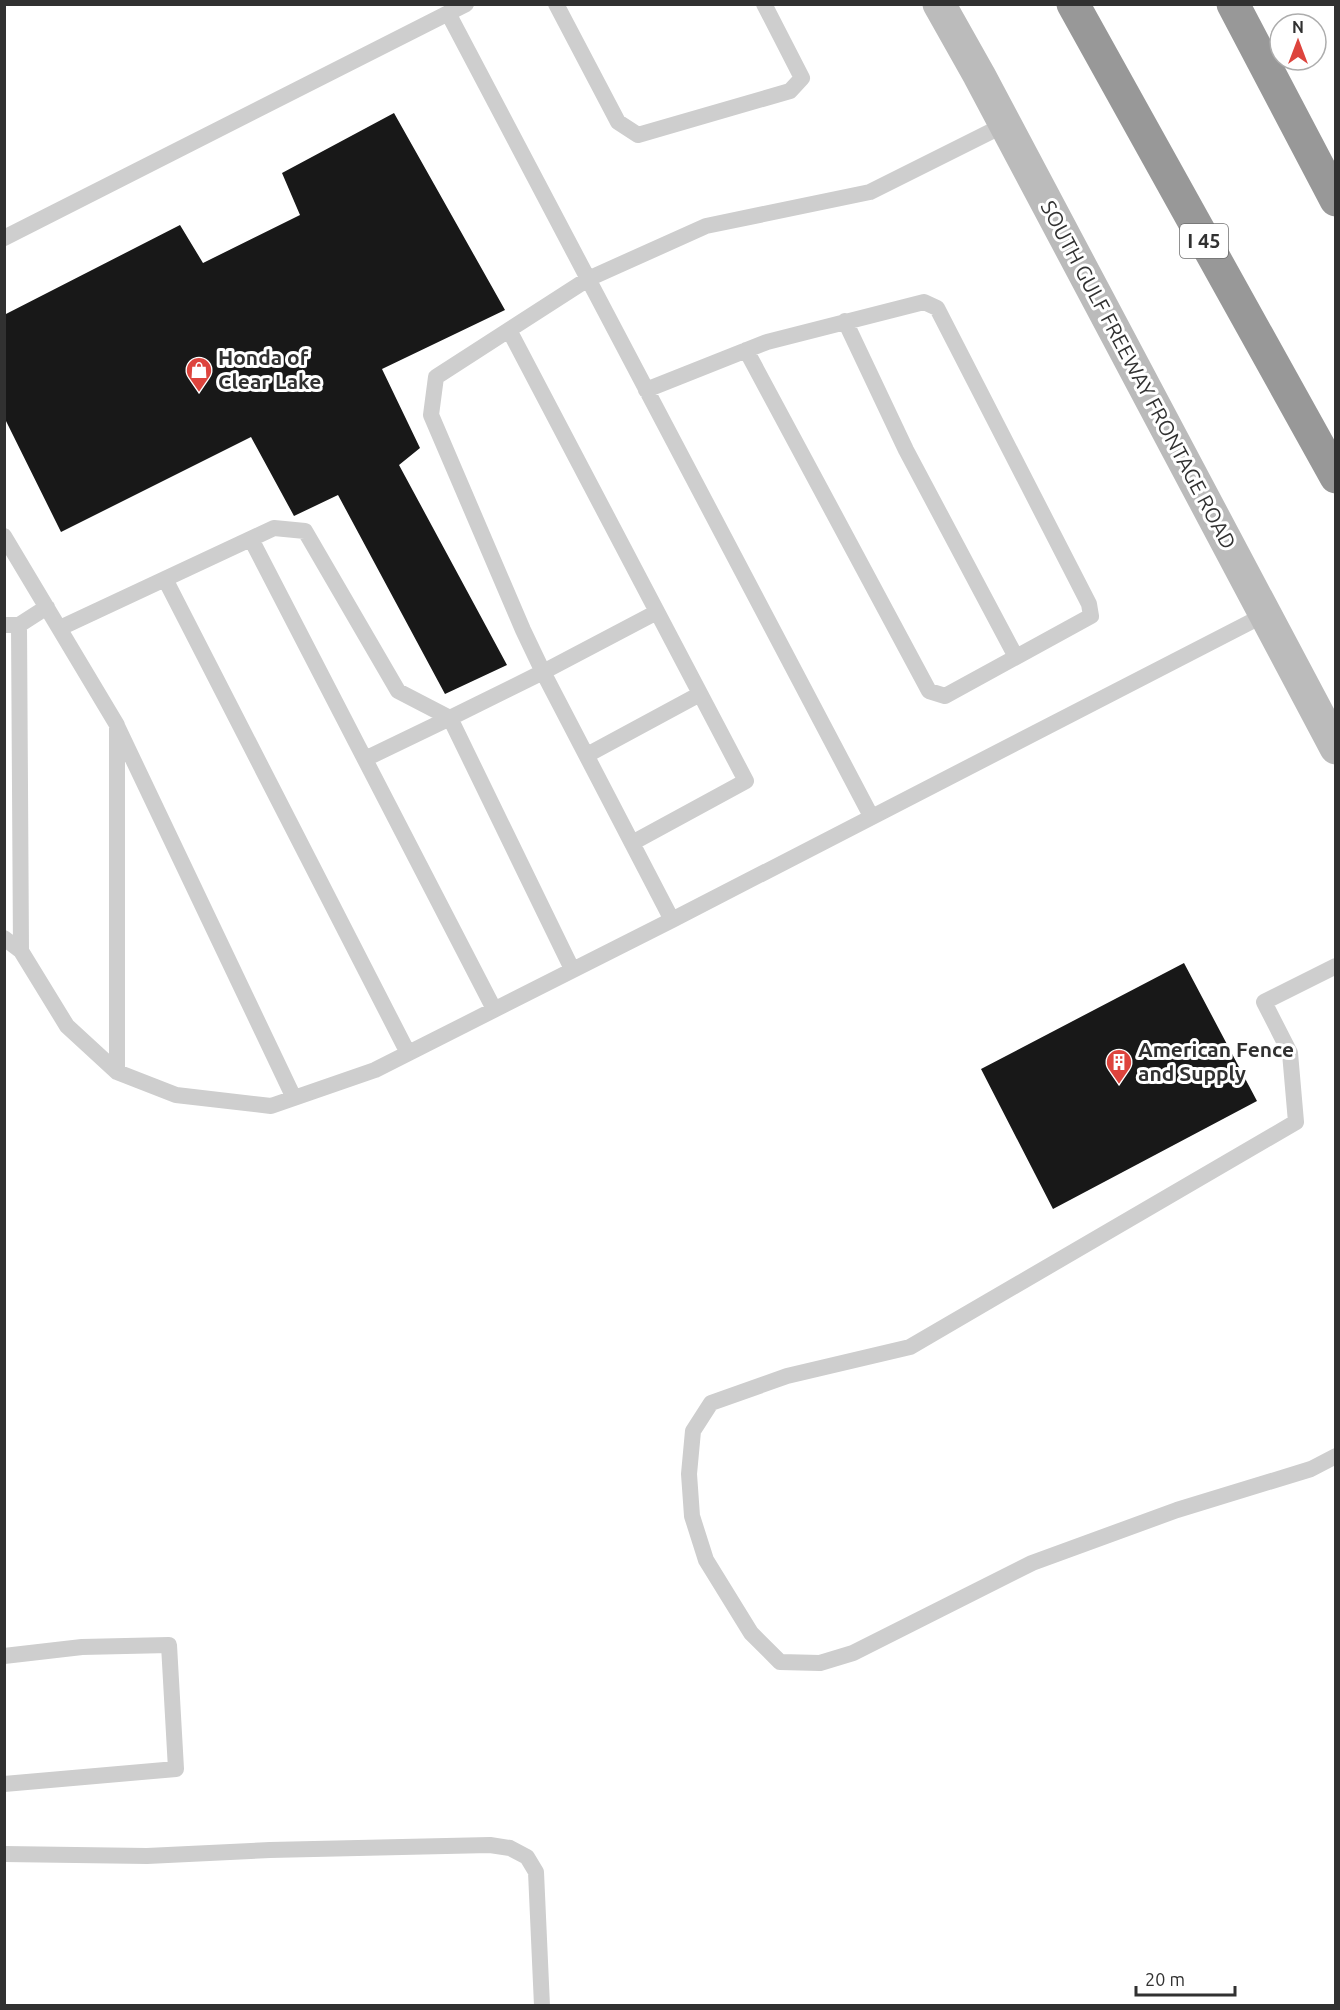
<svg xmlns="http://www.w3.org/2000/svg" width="1340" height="2010" viewBox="0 0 1340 2010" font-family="Ubuntu,sans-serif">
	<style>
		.building { fill: #181818 }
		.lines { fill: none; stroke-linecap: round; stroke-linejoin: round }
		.lane { stroke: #cecece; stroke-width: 16 }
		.secondary { stroke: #bbb; stroke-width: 33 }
		.highway { stroke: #989898; stroke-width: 33 }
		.labels { text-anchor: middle; stroke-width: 6; stroke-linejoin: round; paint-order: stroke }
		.shield { fill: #fff; stroke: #6f6f6f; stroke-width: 1.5 }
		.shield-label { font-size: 20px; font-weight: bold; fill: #313131 }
		.poi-label { font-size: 21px; font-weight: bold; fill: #313131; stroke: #fff; text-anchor: start }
		.street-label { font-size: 21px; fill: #313131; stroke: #fff }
	</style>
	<rect width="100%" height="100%" fill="#fff"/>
	<path class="building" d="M 394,113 L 505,310 L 382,369 L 420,448 L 399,465 L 507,665 L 445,694 L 338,495 L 294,516 L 251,437 L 61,532 L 4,417 L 4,315 L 180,225 L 203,263 L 300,215 L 282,173 Z
		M 1184,963 L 1257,1101 L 1053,1209 L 981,1069 Z"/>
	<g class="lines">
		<path class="lane" d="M 556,4 L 618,122 L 638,135 L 790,91 L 802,78 L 764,4
			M 448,13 L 871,816
			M 4,238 L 466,4
			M 845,321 L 906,450 L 1016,657
			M 509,330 L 746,781 L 632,843
			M 646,390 L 767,342 L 924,302 L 937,308 L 1089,604 L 1091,616 L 945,696 L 929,691 L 746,350
			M 4,536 L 117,725 L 117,1072
			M 251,539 L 494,1009
			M 165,579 L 408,1053
			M 657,612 L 543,672 L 672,920
			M 4,625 L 19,625 L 21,951
			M 19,625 L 47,607
			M 60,628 L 274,528 L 305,531 L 398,691 L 450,718 L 543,672 L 523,630 L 431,415 L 436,377 L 588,279 L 706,226 L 870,192 L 1004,125
			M 118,728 L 294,1098
			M 587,755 L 700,694
			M 365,759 L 450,718 L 572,969
			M 4,938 L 21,951 L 67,1026 L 117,1072 L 176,1095 L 271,1106 L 375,1070 L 672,920 L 1266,614
			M 1336,966 L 1264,1002 L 1290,1053 L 1296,1122 L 910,1347 L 787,1376 L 711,1403 L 693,1431 L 689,1474 L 692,1516 L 706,1560 L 751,1633 L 780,1662 L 820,1663 L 853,1653 L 1032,1563 L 1177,1510 L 1311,1469 L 1336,1456
			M 4,1656 L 82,1647 L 169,1645 L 176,1769 L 4,1784
			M 4,1854 L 147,1856 L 270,1850 L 490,1845 L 510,1848 L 527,1857 L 536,1872 L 542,2006"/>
		<path class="secondary" d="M 939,4 L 979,75 L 1336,748"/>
		<path class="highway" d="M 1073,4 L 1336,477
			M 1233,4 L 1336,200"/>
	</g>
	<defs>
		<g id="shop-pin" transform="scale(1.35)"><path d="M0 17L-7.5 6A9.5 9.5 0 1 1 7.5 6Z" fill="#dd443d" stroke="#fff"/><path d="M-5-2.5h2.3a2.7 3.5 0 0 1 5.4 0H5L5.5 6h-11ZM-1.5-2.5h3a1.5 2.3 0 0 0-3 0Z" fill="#fff"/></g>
		<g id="building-pin" transform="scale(1.35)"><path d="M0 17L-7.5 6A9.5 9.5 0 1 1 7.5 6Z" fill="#dd443d" stroke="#fff"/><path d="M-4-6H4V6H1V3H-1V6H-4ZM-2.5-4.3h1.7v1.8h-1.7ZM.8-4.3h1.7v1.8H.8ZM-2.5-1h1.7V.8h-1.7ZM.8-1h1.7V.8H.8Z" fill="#fff"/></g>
	</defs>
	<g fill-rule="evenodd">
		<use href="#shop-pin" x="199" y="370"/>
		<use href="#building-pin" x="1119" y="1062"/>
	</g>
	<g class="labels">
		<rect class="shield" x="1180" y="224" width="48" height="34" rx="4.5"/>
		<g class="shield-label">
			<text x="1204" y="248">I 45</text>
		</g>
		<g class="poi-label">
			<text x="218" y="365">Honda of<tspan x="218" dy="24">Clear Lake</tspan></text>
			<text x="1138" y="1057">American Fence<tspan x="1138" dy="24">and Supply</tspan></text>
		</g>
		<g class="street-label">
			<text transform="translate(1138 375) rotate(62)" y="7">SOUTH GULF FREEWAY FRONTAGE ROAD</text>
		</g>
	</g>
	<rect width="1340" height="2010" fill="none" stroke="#313131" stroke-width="12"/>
	<g transform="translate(1298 42)"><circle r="28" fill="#ffffff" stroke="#adadad" stroke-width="1.5"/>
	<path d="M0-4.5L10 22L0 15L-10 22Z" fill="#dd443d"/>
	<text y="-9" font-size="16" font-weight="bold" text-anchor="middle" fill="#313131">N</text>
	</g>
	<path d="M1136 1986v9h99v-9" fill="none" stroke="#313131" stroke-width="3"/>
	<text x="1145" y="1986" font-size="18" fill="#313131" stroke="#ffffff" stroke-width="4.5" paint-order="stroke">20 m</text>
</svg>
